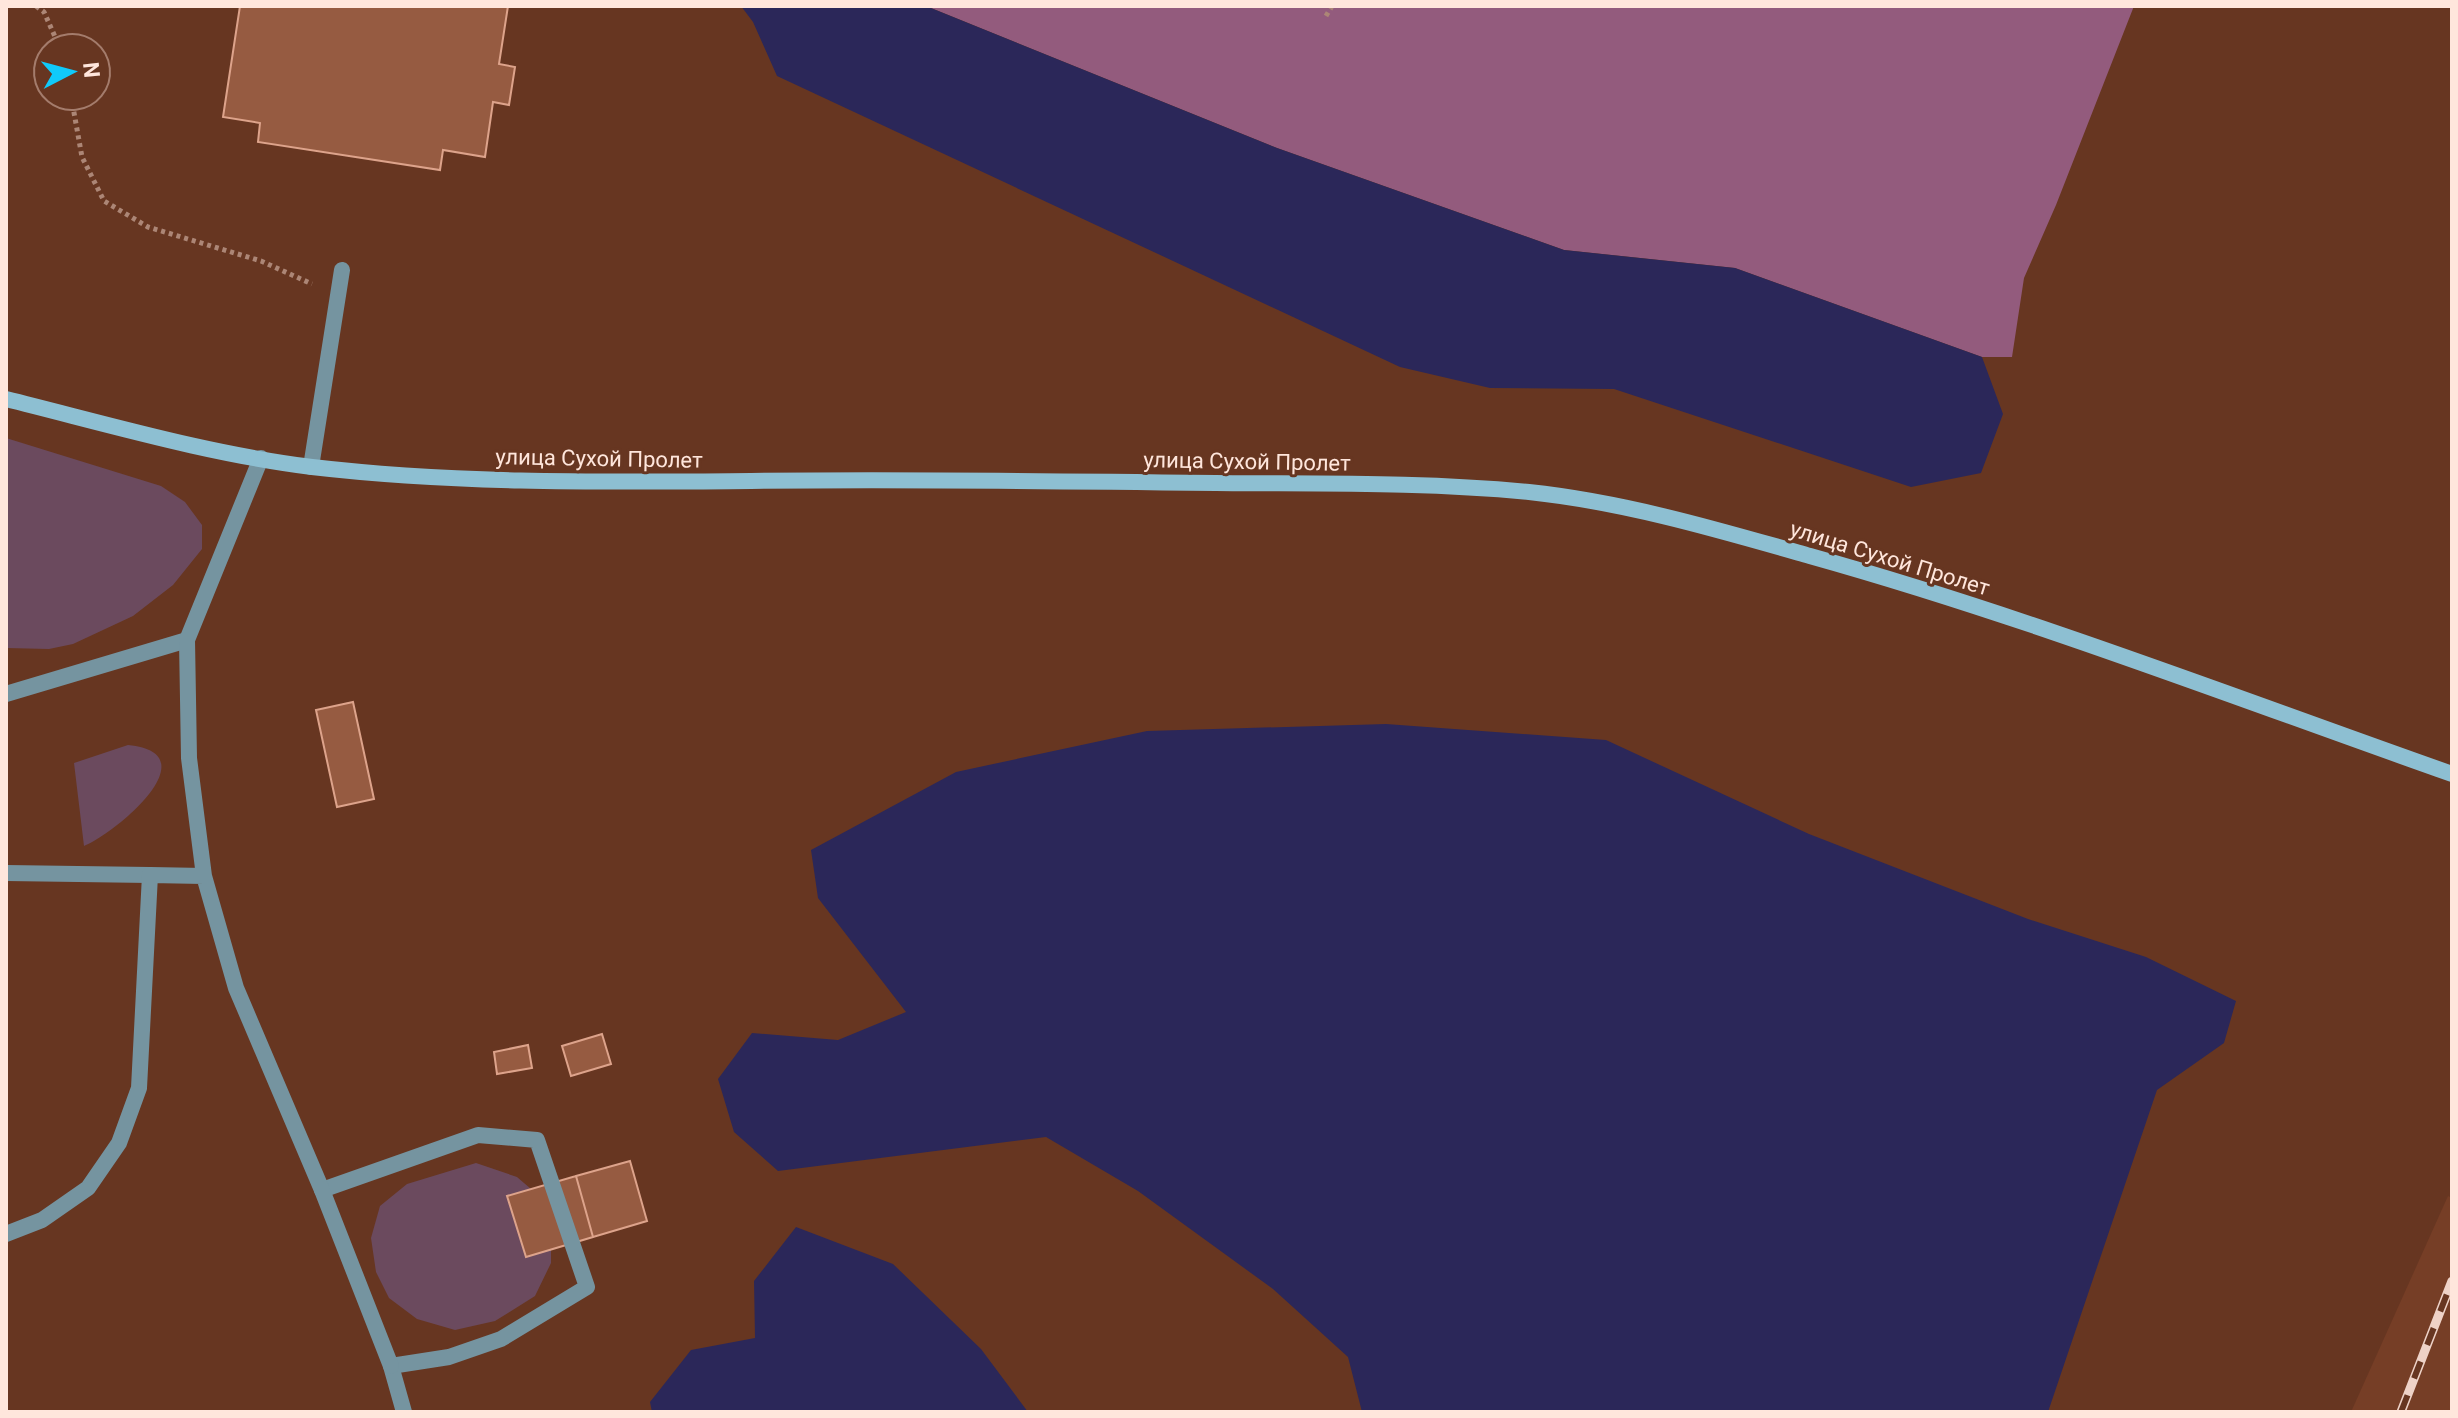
<svg xmlns="http://www.w3.org/2000/svg" width="2458" height="1418" viewBox="0 0 2458 1418" font-family="Roboto,sans-serif">
	<style>
		.built { fill: #763e26 }
		.green { fill: #6b4a5e }
		.forest { fill: #935b7d }
		.water { fill: #2b2759 }
		.building { fill: #965b41; stroke: #dda38b; stroke-width: 2 }
		.lines { fill: none; stroke-linecap: round; stroke-linejoin: round }
		.path { stroke: #ac8676; stroke-width: 5; stroke-dasharray: 4 4; stroke-linecap: butt }
		.lane { stroke: #7594a0; stroke-width: 16 }
		.street { stroke: #7594a0; stroke-width: 16 }
		.secondary { stroke: #8dbfd2; stroke-width: 16 }
		.rail-casing { stroke: #eed2c7; stroke-width: 9 }
		.rail { stroke: #673621; stroke-width: 6; stroke-dasharray: 18; stroke-linecap: butt }
		.labels { text-anchor: middle; stroke-width: 6; stroke-linejoin: round; paint-order: stroke }
		.street-label { font-size: 22px; fill: #ffe6dc; stroke: #673621 }
	</style>
	<rect width="100%" height="100%" fill="#673621"/>
	<path class="built" d="M 2448,1196 L 2452,1198 L 2452,1412 L 2351,1412 Z"/>
	<path class="green" d="M 6,438 L 161,486 L 185,502 L 202,525 L 202,549 L 173,585 L 133,616 L 73,644 L 49,649 L 6,648 Z
		M 128,745 C 212,753 115,834 84,846 L 74,763 Z
		M 476,1163 L 517,1177 L 531,1189 L 508,1197 L 526,1256 L 551,1249 L 551,1263 L 535,1296 L 495,1321 L 455,1330 L 417,1319 L 389,1298 L 376,1272 L 371,1238 L 380,1206 L 407,1184 Z"/>
	<path class="forest" d="M 926,6 L 2134,6 L 2056,205 L 2024,278 L 2012,357 L 1982,357 L 1735,268 L 1564,250 L 1277,148 Z"/>
	<path class="water" d="M 741,6 L 926,6 L 1277,148 L 1564,250 L 1735,268 L 1982,357 L 2003,414 L 1981,473 L 1911,487 L 1614,389 L 1490,388 L 1400,367 L 777,76 L 753,22 Z
		M 1386,724 L 1606,740 L 1809,834 L 2028,919 L 2146,957 L 2236,1001 L 2224,1043 L 2157,1090 L 2048,1412 L 1362,1412 L 1348,1357 L 1273,1289 L 1138,1191 L 1046,1137 L 778,1171 L 734,1132 L 718,1079 L 752,1033 L 838,1040 L 906,1012 L 818,898 L 811,850 L 956,772 L 1147,731 Z
		M 796,1227 L 893,1264 L 981,1349 L 1028,1412 L 652,1412 L 650,1402 L 691,1350 L 755,1338 L 754,1281 Z"/>
	<path class="building" d="M 240,6 L 508,6 L 499,64 L 515,67 L 509,105 L 493,102 L 485,157 L 443,150 L 440,170 L 258,142 L 260,123 L 223,117 Z
		M 353,702 L 374,799 L 337,807 L 316,710 Z
		M 602,1034 L 611,1064 L 571,1076 L 562,1046 Z
		M 528,1045 L 532,1068 L 497,1074 L 494,1052 Z
		M 630,1161 L 647,1221 L 593,1237 L 576,1176 Z
		M 576,1176 L 593,1237 L 526,1257 L 507,1196 Z"/>
	<g class="lines">
		<path class="path" d="M 36,6 L 44,12 L 60,48
			M 1326,16 L 1332,6
			M 71,96 L 82,157 L 104,201 L 148,227 L 261,261 L 312,284"/>
		<path class="lane" d="M 311,467 L 342,270
			M 6,694 L 187,640
			M 6,873 L 150,875
			M 322,1190 L 478,1135 L 537,1140 L 587,1287 L 501,1339 L 449,1357 L 391,1366 L 404,1412"/>
		<path class="street" d="M 261,458 L 187,640 L 189,758 L 204,876 L 236,988 L 322,1190 L 391,1366
			M 6,1234 L 42,1220 L 88,1188 L 119,1143 L 139,1088 L 150,875 L 204,876"/>
		<path class="secondary" d="M 6,399 C 107,424 208,454 312,467 C 458,484 605,482 751,481 C 906,479 1061,481 1216,483 C 1320,484 1425,482 1529,492 C 1624,502 1719,530 1810,556 C 2028,617 2239,699 2452,774"/>
		<g class="rail-casing">
			<path id="rail" d="M 2401,1412 L 2452,1281"/>
		</g>
		<use href="#rail" class="rail"/>
	</g>
	<g class="labels">
		<g class="street-label">
			<text transform="translate(599 458) rotate(1)" y="8">улица Сухой Пролет</text>
			<text transform="translate(1247 461) rotate(1)" y="8">улица Сухой Пролет</text>
			<text transform="translate(1890 558) rotate(17)" y="8">улица Сухой Пролет</text>
		</g>
	</g>
	<rect width="2458" height="1418" fill="none" stroke="#ffe6dc" stroke-width="16"/>
	<g transform="translate(72 72) rotate(84)"><circle r="38" fill="#673621" stroke="#a47c6c" stroke-width="2"/>
	<path d="M0-6L14 30L0 20L-14 30Z" fill="#10cafa"/>
	<text y="-12" font-size="22" font-weight="bold" text-anchor="middle" fill="#ffe6dc">N</text>
	</g>
</svg>
